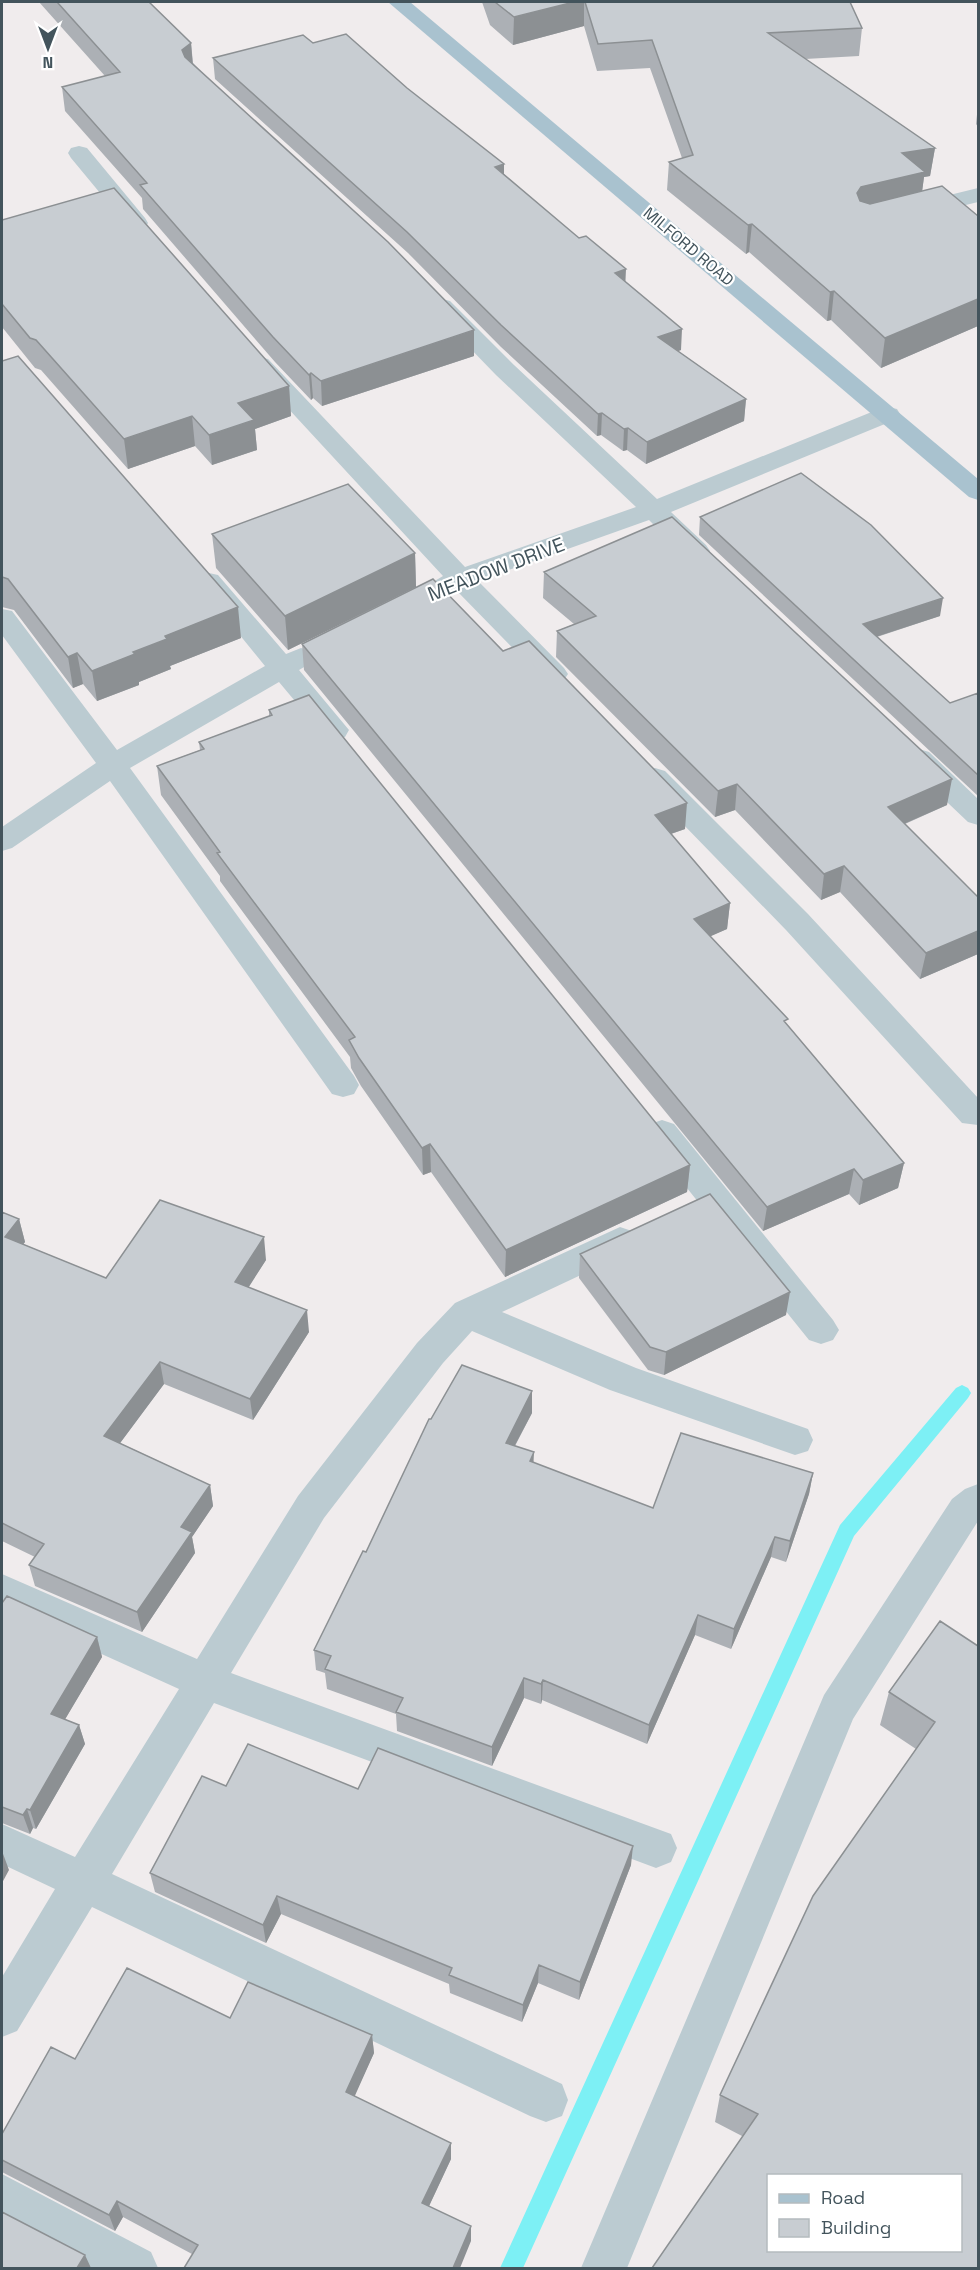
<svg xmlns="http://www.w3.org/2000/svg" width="980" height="2270" viewBox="0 0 980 2270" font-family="'Space Grotesk',sans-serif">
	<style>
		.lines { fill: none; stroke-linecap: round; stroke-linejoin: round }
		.stream { fill: #7df0f5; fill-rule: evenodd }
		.minor { fill: #bbcbd1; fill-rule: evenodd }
		.primary { fill: #a9c2cf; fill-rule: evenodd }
		.wall { fill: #acb0b5 }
		.shaded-wall { fill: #8c9093 }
		.building { fill: #c8cdd2; stroke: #8c9093; stroke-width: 1.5; fill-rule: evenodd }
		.labels { text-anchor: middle; stroke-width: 4.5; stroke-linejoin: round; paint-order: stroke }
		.far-street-label { font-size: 16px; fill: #43545c; stroke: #fff }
		.street-label { font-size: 20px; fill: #43545c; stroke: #fff }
	</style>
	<rect width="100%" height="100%" fill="#f0eced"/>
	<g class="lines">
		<path class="stream" d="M 962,1385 L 968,1388 L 971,1393 L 968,1398 L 854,1536 L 523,2268 L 500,2268 L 840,1525 L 956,1388 Z"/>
		<path class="minor" d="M 79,146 L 87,148 L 145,218 L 148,223 L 145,228 L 129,228 L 71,158 L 68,153 L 71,148 Z
			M 978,188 L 978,202 L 917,217 L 909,215 L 906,210 L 909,205 Z
			M 442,299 L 450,301 L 514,365 L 657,499 L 879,409 L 888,407 L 897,409 L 900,414 L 897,419 L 671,512 L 706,545 L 710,551 L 706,557 C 683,563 665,535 649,520 L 478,581 L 564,668 L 568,674 L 564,680 L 554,683 L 544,680 L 457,591 L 442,596 L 433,594 L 429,588 L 433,582 L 443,576 L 247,364 L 250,359 L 259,357 L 268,359 L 465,567 L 636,507 L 496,375 L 434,311 L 430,306 L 434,301 Z
			M 209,573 L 218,575 L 286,654 L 301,648 L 311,651 L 315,657 L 311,663 L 299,670 L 349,730 L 345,737 L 335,739 L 325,737 L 279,682 L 130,768 L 354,1076 L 359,1085 L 354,1094 L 343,1097 L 332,1094 L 110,781 L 12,848 L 2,851 L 2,827 L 96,763 L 2,635 L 2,609 L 12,611 L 117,750 L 265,666 L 196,581 L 200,575 Z
			M 919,749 L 929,752 L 978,799 L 978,825 L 968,822 L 909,766 L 905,759 L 909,752 Z
			M 655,768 L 665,771 L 808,914 L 978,1098 L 978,1125 L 962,1123 L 786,930 L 645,785 L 641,778 L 645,771 Z
			M 662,1120 L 674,1124 L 833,1320 L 839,1330 L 833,1340 L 821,1344 L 809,1340 L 650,1142 L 646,1133 L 650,1124 Z
			M 620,1227 L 632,1231 L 637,1241 L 632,1251 L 502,1312 L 636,1368 L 808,1429 L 813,1440 L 808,1451 L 795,1455 L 610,1390 L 472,1331 L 443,1363 L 324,1518 L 231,1673 L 671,1834 L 677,1848 L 671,1862 L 656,1868 L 214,1703 L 112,1874 L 562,2084 L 568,2100 L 562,2116 L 546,2122 L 530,2116 L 92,1907 L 17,2031 L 2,2037 L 2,1977 L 55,1889 L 2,1864 L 2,1824 L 75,1857 L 179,1689 L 2,1609 L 2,1574 L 197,1659 L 298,1496 L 417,1343 L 455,1303 Z
			M 978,1484 L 978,1521 L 853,1719 L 627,2268 L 581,2268 L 824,1695 L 952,1499 L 965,1489 Z
			M 2,2174 L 151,2252 L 158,2268 L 89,2268 L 2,2221 Z"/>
		<path class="primary" d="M 388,2 L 410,2 L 978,479 L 978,500 L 969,497 Z"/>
	</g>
	<path class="wall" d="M 39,2 L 149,2 L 191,43 L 193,63 L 474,356 L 322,406 L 313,398 L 311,400 L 275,362 L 143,209 L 142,198 L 65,111 L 62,87 L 105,76 Z
		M 482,2 L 850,2 L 862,28 L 859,56 L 805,59 L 935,148 L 930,176 L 924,177 L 922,191 L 978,216 L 978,326 L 881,368 L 831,320 L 827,321 L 749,252 L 746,254 L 667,190 L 669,162 L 682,158 L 650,68 L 597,71 L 584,26 L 513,45 L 490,25 Z
		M 313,43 L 504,174 L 625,281 L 681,350 L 678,351 L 746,399 L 744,421 L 646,464 L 627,450 L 623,451 L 601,435 L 597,436 L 501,347 L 408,253 L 215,79 L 213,58 Z
		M 978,105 L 978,127 L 976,124 Z
		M 2,220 L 289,386 L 291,416 L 255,429 L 257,450 L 212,465 L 195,446 L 128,469 L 41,370 L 35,368 L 2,327 Z
		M 2,361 L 241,638 L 170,666 L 171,669 L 139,682 L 139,685 L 97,701 L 83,684 L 73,688 L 14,610 L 2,607 L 2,610 Z
		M 700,517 L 940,616 L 877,637 L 950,703 L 978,693 L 978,796 L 699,535 Z
		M 212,534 L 415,553 L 416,587 L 288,650 L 216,568 Z
		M 544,572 L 947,805 L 905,824 L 978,897 L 978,954 L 920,979 L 840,892 L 821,900 L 735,810 L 715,817 L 556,657 L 557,631 L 574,624 L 543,598 Z
		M 302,644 L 503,651 L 685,829 L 671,834 L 730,903 L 727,929 L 710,936 L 787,1025 L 904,1163 L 898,1188 L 859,1205 L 849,1194 L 763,1231 L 304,670 Z
		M 269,710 L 690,1165 L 687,1192 L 505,1277 L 431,1172 L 423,1175 L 361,1086 L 351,1068 L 350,1057 L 220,881 L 220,876 L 161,795 L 157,766 L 200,750 L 199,742 L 269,716 Z
		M 2,1212 L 19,1219 L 25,1242 L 23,1244 L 106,1278 L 266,1260 L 248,1287 L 309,1332 L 253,1420 L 164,1384 L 120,1443 L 210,1485 L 213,1506 L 192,1537 L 195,1553 L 142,1632 L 35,1586 L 29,1565 L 35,1557 L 2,1541 Z
		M 580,1254 L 786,1315 L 664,1375 L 648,1370 L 579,1278 Z
		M 532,1413 L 515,1446 L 534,1463 L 653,1508 L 813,1473 L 809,1494 L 786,1562 L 771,1557 L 731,1649 L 695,1635 L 647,1744 L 542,1700 L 541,1704 L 524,1698 L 492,1766 L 397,1731 L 396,1714 L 327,1689 L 325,1673 L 316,1670 L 314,1650 L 366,1552 L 431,1419 Z
		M 2,1603 L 97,1637 L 102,1657 L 65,1719 L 79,1725 L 85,1744 L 36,1829 L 33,1828 L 30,1834 L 2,1823 Z
		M 978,1646 L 978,2268 L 742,2136 L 715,2122 L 720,2095 L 916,1749 L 880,1725 L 889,1692 Z
		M 226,1786 L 358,1789 L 631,1865 L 579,2000 L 538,1983 L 522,2022 L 450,1993 L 449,1984 L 281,1914 L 266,1943 L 155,1892 L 150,1873 Z
		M 230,2018 L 372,2035 L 374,2053 L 354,2096 L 451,2143 L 451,2159 L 429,2206 L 471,2241 L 192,2254 L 123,2217 L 115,2231 L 2,2172 L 2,2176 L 2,2134 L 75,2059 Z"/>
	<path class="shaded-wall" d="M 574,2 L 584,2 L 584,26 L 513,45 L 514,17 Z
		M 191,43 L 193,68 L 184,74 L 182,50 Z
		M 935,148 L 930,176 L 924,177 L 921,200 L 857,216 L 857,193 L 861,187 L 902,153 Z
		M 504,164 L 504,185 L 495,167 Z
		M 752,224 L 749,252 L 746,254 L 748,225 Z
		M 626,269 L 625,291 L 615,273 Z
		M 834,291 L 831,320 L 827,321 L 830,292 Z
		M 978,299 L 978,326 L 881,368 L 885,338 Z
		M 682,329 L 681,350 L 657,359 L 658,337 Z
		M 474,330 L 474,356 L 322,406 L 321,381 Z
		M 311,373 L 313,398 L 311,400 L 309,375 Z
		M 289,386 L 291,416 L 255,429 L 257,450 L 212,465 L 209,435 L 238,403 Z
		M 746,399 L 744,421 L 646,464 L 647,442 Z
		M 602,413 L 601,435 L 597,436 L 598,414 Z
		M 192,416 L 195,446 L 128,469 L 124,439 Z
		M 628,428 L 627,450 L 623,451 L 624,429 Z
		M 415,553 L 416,587 L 288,650 L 285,616 Z
		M 943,598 L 940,616 L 860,642 L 863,624 Z
		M 238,607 L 241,638 L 170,666 L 171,669 L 139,682 L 139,685 L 97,701 L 92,671 L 133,652 L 165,636 Z
		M 77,653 L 83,684 L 73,688 L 68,657 Z
		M 952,779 L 947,805 L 883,833 L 888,807 Z
		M 737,784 L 735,810 L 715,817 L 718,791 Z
		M 687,803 L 685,829 L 653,840 L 655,815 Z
		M 844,866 L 840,892 L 821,900 L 824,874 Z
		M 730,903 L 727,929 L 691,945 L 694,919 Z
		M 978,931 L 978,954 L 920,979 L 926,953 Z
		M 430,1144 L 431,1172 L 423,1175 L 422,1148 Z
		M 904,1163 L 898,1188 L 859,1205 L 863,1180 Z
		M 690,1165 L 687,1192 L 505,1277 L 506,1250 Z
		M 854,1169 L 849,1194 L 763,1231 L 767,1207 Z
		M 19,1219 L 25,1242 L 11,1260 L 5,1237 Z
		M 264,1237 L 266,1260 L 238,1304 L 235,1282 Z
		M 790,1292 L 786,1315 L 664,1375 L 666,1352 Z
		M 307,1310 L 309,1332 L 253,1420 L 250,1399 Z
		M 160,1362 L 164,1384 L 109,1458 L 104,1436 Z
		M 532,1391 L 532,1413 L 505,1464 L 506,1443 Z
		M 534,1452 L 533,1473 L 530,1461 Z
		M 813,1473 L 809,1494 L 786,1562 L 790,1541 Z
		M 210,1485 L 213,1506 L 192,1537 L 195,1553 L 142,1632 L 137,1612 L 181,1527 Z
		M 775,1537 L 771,1557 L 731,1649 L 734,1629 Z
		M 698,1615 L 695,1635 L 647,1744 L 649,1725 Z
		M 97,1637 L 102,1657 L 57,1733 L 51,1714 Z
		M 524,1678 L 524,1698 L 492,1766 L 492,1747 Z
		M 543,1680 L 542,1700 L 541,1704 L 541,1684 Z
		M 79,1725 L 85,1744 L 36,1829 L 30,1810 Z
		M 27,1809 L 33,1828 L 30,1834 L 23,1815 Z
		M 633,1846 L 631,1865 L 579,2000 L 580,1982 Z
		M 2,1851 L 9,1870 L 2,1883 Z
		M 277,1896 L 281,1914 L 266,1943 L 263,1925 Z
		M 539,1965 L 538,1983 L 522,2022 L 523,2005 Z
		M 372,2035 L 374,2053 L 349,2109 L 346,2092 Z
		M 451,2143 L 451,2159 L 423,2219 L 422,2203 Z
		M 117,2201 L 123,2217 L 115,2231 L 109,2215 Z
		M 471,2226 L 471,2241 L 460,2268 L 453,2268 Z
		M 85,2255 L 91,2268 L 77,2268 Z"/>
	<path class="building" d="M 57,2 L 149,2 L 191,43 L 182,50 L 185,57 L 388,242 L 474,330 L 321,381 L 311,373 L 309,375 L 273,337 L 140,185 L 147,183 L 62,87 L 120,72 Z
		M 495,2 L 574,2 L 514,17 Z
		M 585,2 L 850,2 L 862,28 L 768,33 L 935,148 L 902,153 L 925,172 L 861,187 L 857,193 L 860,201 L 870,204 L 942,186 L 978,216 L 978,299 L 885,338 L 834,291 L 830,292 L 752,224 L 748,225 L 669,162 L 693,155 L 652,40 L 598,44 Z
		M 346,34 L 407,88 L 504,164 L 495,167 L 579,238 L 586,236 L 626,269 L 615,273 L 682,329 L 658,337 L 746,399 L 647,442 L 628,428 L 624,429 L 602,413 L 598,414 L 501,325 L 407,232 L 213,58 L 303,35 L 313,43 Z
		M 114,188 L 289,386 L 238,403 L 254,420 L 209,435 L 192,416 L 124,439 L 36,340 L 30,338 L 2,304 L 2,220 Z
		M 18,356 L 238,607 L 165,636 L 167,639 L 133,652 L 135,654 L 92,671 L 77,653 L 68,657 L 8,579 L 2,577 L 2,361 Z
		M 801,473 L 871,525 L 943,598 L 863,624 L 950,703 L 978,693 L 978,775 L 700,517 Z
		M 348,484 L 415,553 L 285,616 L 212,534 Z
		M 672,517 L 952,779 L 888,807 L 978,897 L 978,931 L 926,953 L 844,866 L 824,874 L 737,784 L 718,791 L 557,631 L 596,616 L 544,572 Z
		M 433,579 L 503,651 L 529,641 L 687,803 L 655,815 L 730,903 L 694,919 L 788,1019 L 784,1021 L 904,1163 L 863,1180 L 854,1169 L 767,1207 L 302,644 Z
		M 309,695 L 690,1165 L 506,1250 L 430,1144 L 422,1148 L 359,1058 L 349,1040 L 355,1037 L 217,853 L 220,852 L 157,766 L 204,749 L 199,742 L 272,715 L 269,710 Z
		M 710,1194 L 790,1292 L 666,1352 L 650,1347 L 580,1254 Z
		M 160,1200 L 264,1237 L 235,1282 L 307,1310 L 250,1399 L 160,1362 L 104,1436 L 210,1485 L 181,1527 L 192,1532 L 137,1612 L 29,1565 L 44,1544 L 2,1523 L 2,1212 L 19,1219 L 5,1237 L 106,1278 Z
		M 462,1365 L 532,1391 L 506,1443 L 534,1452 L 530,1461 L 653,1508 L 681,1433 L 813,1473 L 790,1541 L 775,1537 L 734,1629 L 698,1615 L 649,1725 L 543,1680 L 541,1684 L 524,1678 L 492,1747 L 396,1712 L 403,1698 L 325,1669 L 331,1656 L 314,1650 L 363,1551 L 366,1552 L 429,1419 L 431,1419 Z
		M 7,1596 L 97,1637 L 51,1714 L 79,1725 L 30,1810 L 27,1809 L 23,1815 L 2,1807 L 2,1603 Z
		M 940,1621 L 978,1646 L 978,2268 L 652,2268 L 758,2114 L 720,2095 L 813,1896 L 935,1722 L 889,1692 ZM 768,2175 L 960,2175 L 960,2250 L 768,2250 Z
		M 248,1744 L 358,1789 L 378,1748 L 633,1846 L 580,1982 L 539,1965 L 523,2005 L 449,1975 L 452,1968 L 277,1896 L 263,1925 L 150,1873 L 202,1776 L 226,1786 Z
		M 127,1968 L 230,2018 L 248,1982 L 372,2035 L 346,2092 L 451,2143 L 422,2203 L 471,2226 L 453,2268 L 184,2268 L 198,2245 L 117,2201 L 109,2215 L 2,2160 L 2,2134 L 51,2047 L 75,2059 Z
		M 2,2212 L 85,2255 L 77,2268 L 2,2268 Z"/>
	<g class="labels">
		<g class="far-street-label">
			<text transform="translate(689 246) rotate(40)" y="6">MILFORD ROAD</text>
		</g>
		<g class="street-label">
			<text transform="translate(496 569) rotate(-21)" y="7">MEADOW DRIVE</text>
		</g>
	</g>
	<rect width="980" height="2270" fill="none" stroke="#43545c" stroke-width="6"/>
	<rect x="767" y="2174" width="195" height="78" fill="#ffffff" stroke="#b4bbbe" stroke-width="1.5"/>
	<rect x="779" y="2194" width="30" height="9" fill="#a9c2cf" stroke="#b4bbbe" stroke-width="1.5"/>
	<text x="821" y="2204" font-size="18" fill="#43545c">Road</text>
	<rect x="779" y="2219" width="30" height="18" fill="#c8cdd2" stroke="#b4bbbe" stroke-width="1.5"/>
	<text x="821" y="2234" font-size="18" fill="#43545c">Building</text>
	<g transform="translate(48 48) rotate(180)" stroke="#ffffff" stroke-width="4.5" paint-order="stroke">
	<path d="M0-4.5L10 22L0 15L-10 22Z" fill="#43545c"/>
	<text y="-9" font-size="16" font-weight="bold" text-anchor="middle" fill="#43545c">N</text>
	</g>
</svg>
